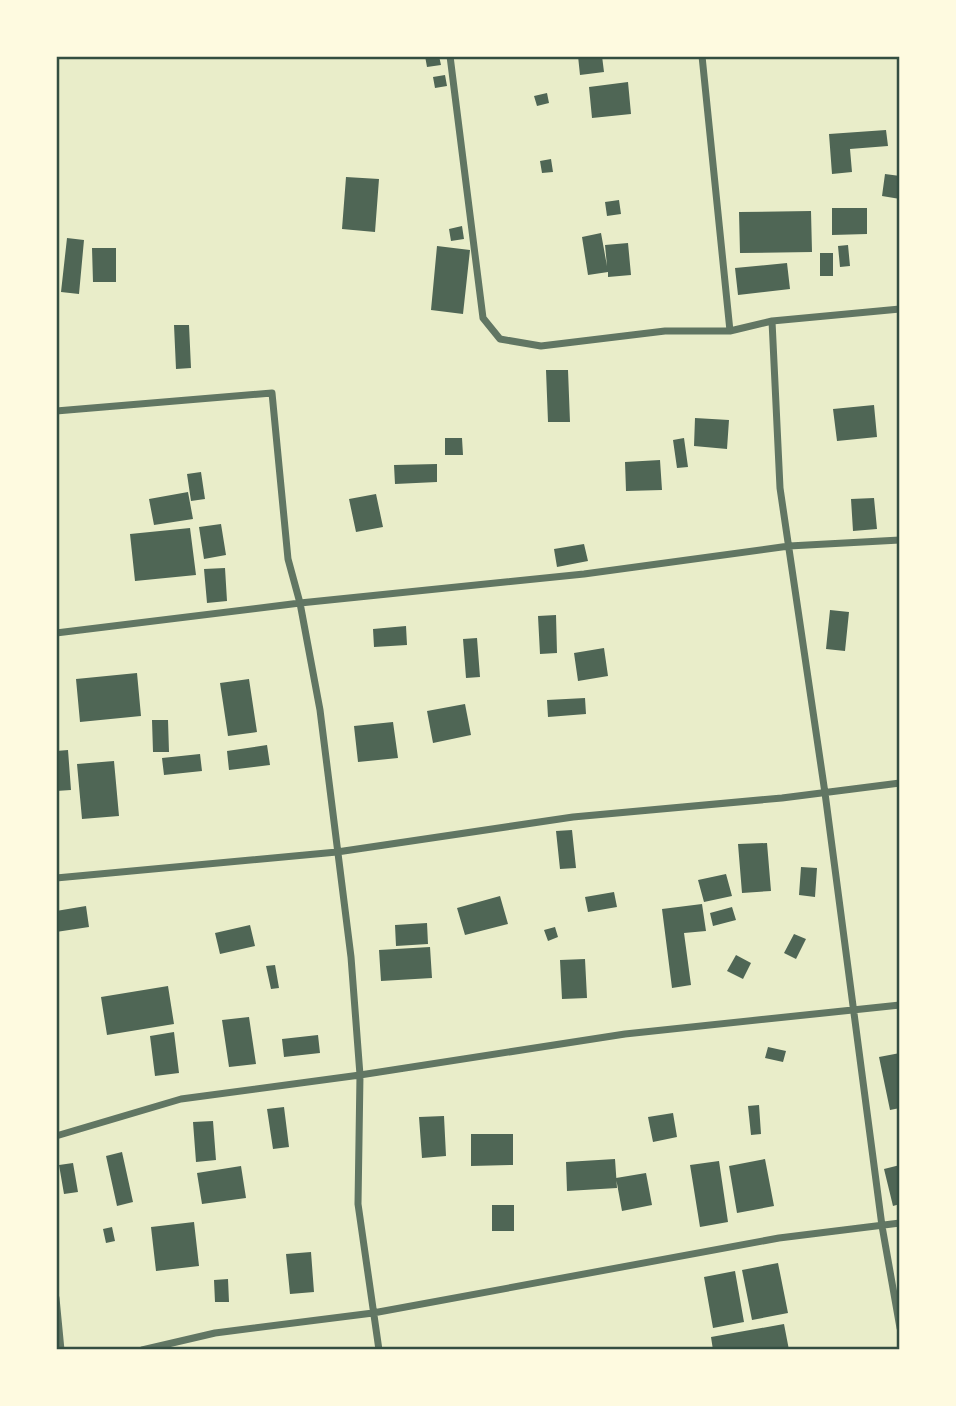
<svg xmlns="http://www.w3.org/2000/svg" width="956" height="1406" viewBox="0 0 956 1406" font-family="'Roboto Condensed',sans-serif">
	<style>
		.building { fill: #4f6655 }
		.lines { fill: none; stroke-linecap: round; stroke-linejoin: round }
		.minor { stroke: #617663; stroke-width: 7 }
		.neatline { fill: none; stroke: #344e41; stroke-width: 2.5 }
	</style>
	<rect width="100%" height="100%" fill="#e9edc9"/>
	<path class="building" d="M 425,56 L 439,56 L 441,65 L 427,67 Z
		M 578,56 L 602,56 L 604,72 L 580,75 Z
		M 445,75 L 447,86 L 435,88 L 433,77 Z
		M 628,82 L 631,114 L 592,118 L 589,87 Z
		M 547,93 L 549,103 L 537,106 L 534,96 Z
		M 886,130 L 888,146 L 850,149 L 852,172 L 832,174 L 829,134 Z
		M 551,159 L 553,172 L 542,173 L 540,161 Z
		M 885,174 L 900,176 L 900,199 L 882,196 Z
		M 346,177 L 379,179 L 375,232 L 342,229 Z
		M 619,200 L 621,214 L 607,216 L 605,202 Z
		M 832,208 L 867,208 L 867,234 L 832,235 Z
		M 811,211 L 812,252 L 740,253 L 739,212 Z
		M 462,226 L 464,239 L 451,241 L 449,229 Z
		M 601,233 L 607,266 L 605,245 L 628,243 L 631,275 L 608,277 L 608,272 L 588,275 L 582,237 Z
		M 67,238 L 84,240 L 79,294 L 61,292 Z
		M 848,245 L 850,266 L 840,267 L 838,246 Z
		M 437,246 L 470,250 L 463,314 L 431,310 Z
		M 92,248 L 116,248 L 116,282 L 93,282 Z
		M 820,253 L 833,253 L 833,276 L 820,276 Z
		M 787,263 L 790,289 L 738,295 L 735,268 Z
		M 174,325 L 189,325 L 191,368 L 176,369 Z
		M 546,370 L 568,370 L 570,422 L 548,422 Z
		M 874,405 L 877,437 L 837,441 L 833,409 Z
		M 695,418 L 729,420 L 727,449 L 694,446 Z
		M 445,438 L 462,438 L 463,455 L 445,455 Z
		M 684,438 L 688,467 L 677,468 L 673,440 Z
		M 660,460 L 662,490 L 626,491 L 625,462 Z
		M 437,464 L 437,482 L 395,484 L 394,465 Z
		M 201,472 L 205,499 L 191,501 L 187,474 Z
		M 188,492 L 193,519 L 154,525 L 149,499 Z
		M 376,494 L 383,527 L 356,532 L 349,499 Z
		M 874,498 L 877,529 L 853,531 L 851,499 Z
		M 221,524 L 226,555 L 204,559 L 199,527 Z
		M 190,528 L 196,575 L 135,581 L 130,534 Z
		M 584,544 L 588,561 L 557,567 L 554,549 Z
		M 225,568 L 227,601 L 207,603 L 204,569 Z
		M 830,610 L 849,612 L 845,651 L 826,649 Z
		M 556,615 L 557,653 L 540,654 L 538,616 Z
		M 406,626 L 407,645 L 374,647 L 373,629 Z
		M 477,638 L 480,677 L 466,678 L 463,639 Z
		M 604,648 L 608,676 L 578,681 L 574,653 Z
		M 137,673 L 141,716 L 80,722 L 76,679 Z
		M 249,679 L 257,732 L 228,736 L 220,683 Z
		M 585,698 L 586,714 L 548,717 L 547,700 Z
		M 465,704 L 471,735 L 433,743 L 427,711 Z
		M 152,720 L 168,720 L 169,752 L 153,752 Z
		M 393,722 L 398,758 L 358,762 L 354,726 Z
		M 267,745 L 270,765 L 229,770 L 227,751 Z
		M 68,750 L 71,790 L 56,791 L 56,751 Z
		M 200,754 L 202,771 L 164,775 L 162,758 Z
		M 114,761 L 119,816 L 82,819 L 77,764 Z
		M 572,830 L 576,868 L 560,869 L 556,831 Z
		M 767,843 L 771,891 L 742,893 L 738,844 Z
		M 801,867 L 817,868 L 815,897 L 799,895 Z
		M 726,874 L 732,896 L 704,902 L 698,880 Z
		M 614,892 L 617,907 L 588,912 L 585,897 Z
		M 500,896 L 508,924 L 465,935 L 457,908 Z
		M 702,904 L 706,931 L 684,933 L 691,985 L 672,988 L 662,909 Z
		M 86,906 L 89,927 L 56,932 L 56,911 Z
		M 732,907 L 736,920 L 713,926 L 710,913 Z
		M 427,923 L 428,944 L 396,946 L 395,925 Z
		M 250,925 L 255,946 L 220,954 L 215,933 Z
		M 555,927 L 558,937 L 548,941 L 544,930 Z
		M 794,934 L 806,939 L 796,959 L 784,953 Z
		M 430,947 L 432,978 L 381,981 L 379,950 Z
		M 736,955 L 751,963 L 743,979 L 727,971 Z
		M 585,959 L 587,998 L 562,999 L 560,960 Z
		M 275,965 L 279,988 L 271,989 L 266,966 Z
		M 168,986 L 174,1024 L 107,1035 L 101,997 Z
		M 249,1017 L 256,1064 L 229,1067 L 222,1020 Z
		M 174,1032 L 179,1073 L 155,1076 L 150,1036 Z
		M 318,1035 L 320,1053 L 284,1057 L 282,1039 Z
		M 768,1047 L 786,1051 L 783,1062 L 765,1058 Z
		M 900,1053 L 900,1108 L 890,1110 L 879,1057 Z
		M 759,1105 L 761,1134 L 751,1135 L 748,1106 Z
		M 284,1107 L 289,1147 L 273,1149 L 267,1109 Z
		M 673,1113 L 677,1137 L 653,1142 L 648,1117 Z
		M 444,1116 L 446,1156 L 422,1158 L 419,1117 Z
		M 213,1121 L 216,1160 L 196,1162 L 193,1122 Z
		M 471,1134 L 513,1134 L 513,1165 L 471,1166 Z
		M 122,1152 L 133,1202 L 117,1206 L 106,1156 Z
		M 615,1159 L 617,1188 L 567,1191 L 566,1162 Z
		M 765,1159 L 774,1206 L 737,1213 L 729,1166 Z
		M 719,1161 L 728,1222 L 700,1227 L 690,1165 Z
		M 73,1163 L 78,1192 L 64,1194 L 59,1165 Z
		M 900,1165 L 900,1204 L 893,1206 L 884,1169 Z
		M 241,1166 L 246,1198 L 202,1204 L 197,1173 Z
		M 646,1173 L 652,1205 L 622,1211 L 616,1178 Z
		M 492,1205 L 514,1205 L 514,1231 L 492,1231 Z
		M 194,1222 L 199,1266 L 156,1271 L 151,1227 Z
		M 112,1227 L 115,1241 L 106,1243 L 103,1229 Z
		M 311,1252 L 314,1292 L 290,1294 L 286,1254 Z
		M 778,1263 L 788,1313 L 752,1320 L 742,1270 Z
		M 735,1271 L 744,1322 L 713,1328 L 704,1277 Z
		M 228,1279 L 229,1302 L 215,1302 L 214,1280 Z
		M 784,1324 L 789,1350 L 713,1350 L 711,1337 Z"/>
	<g class="lines">
		<path class="minor" d="M 450,56 L 483,318 L 500,339 L 541,346 L 665,331 L 730,331 L 772,321 L 900,309
			M 702,56 L 730,331
			M 772,321 L 780,488 L 825,793 L 882,1226 L 900,1328
			M 56,411 L 272,393 L 288,559 L 300,603 L 320,710 L 351,957 L 360,1075 L 358,1204 L 379,1350
			M 56,633 L 300,603 L 584,574 L 789,546 L 900,540
			M 56,878 L 337,852 L 573,817 L 782,798 L 900,783
			M 56,1136 L 181,1099 L 360,1075 L 625,1034 L 900,1005
			M 56,1298 L 61,1350
			M 142,1350 L 215,1333 L 373,1313 L 779,1238 L 900,1223"/>
	</g>
	<rect width="956" height="1406" fill="none" stroke="#fefae0" stroke-width="116"/>
	<rect x="58" y="58" width="840" height="1290" class="neatline"/>
</svg>
